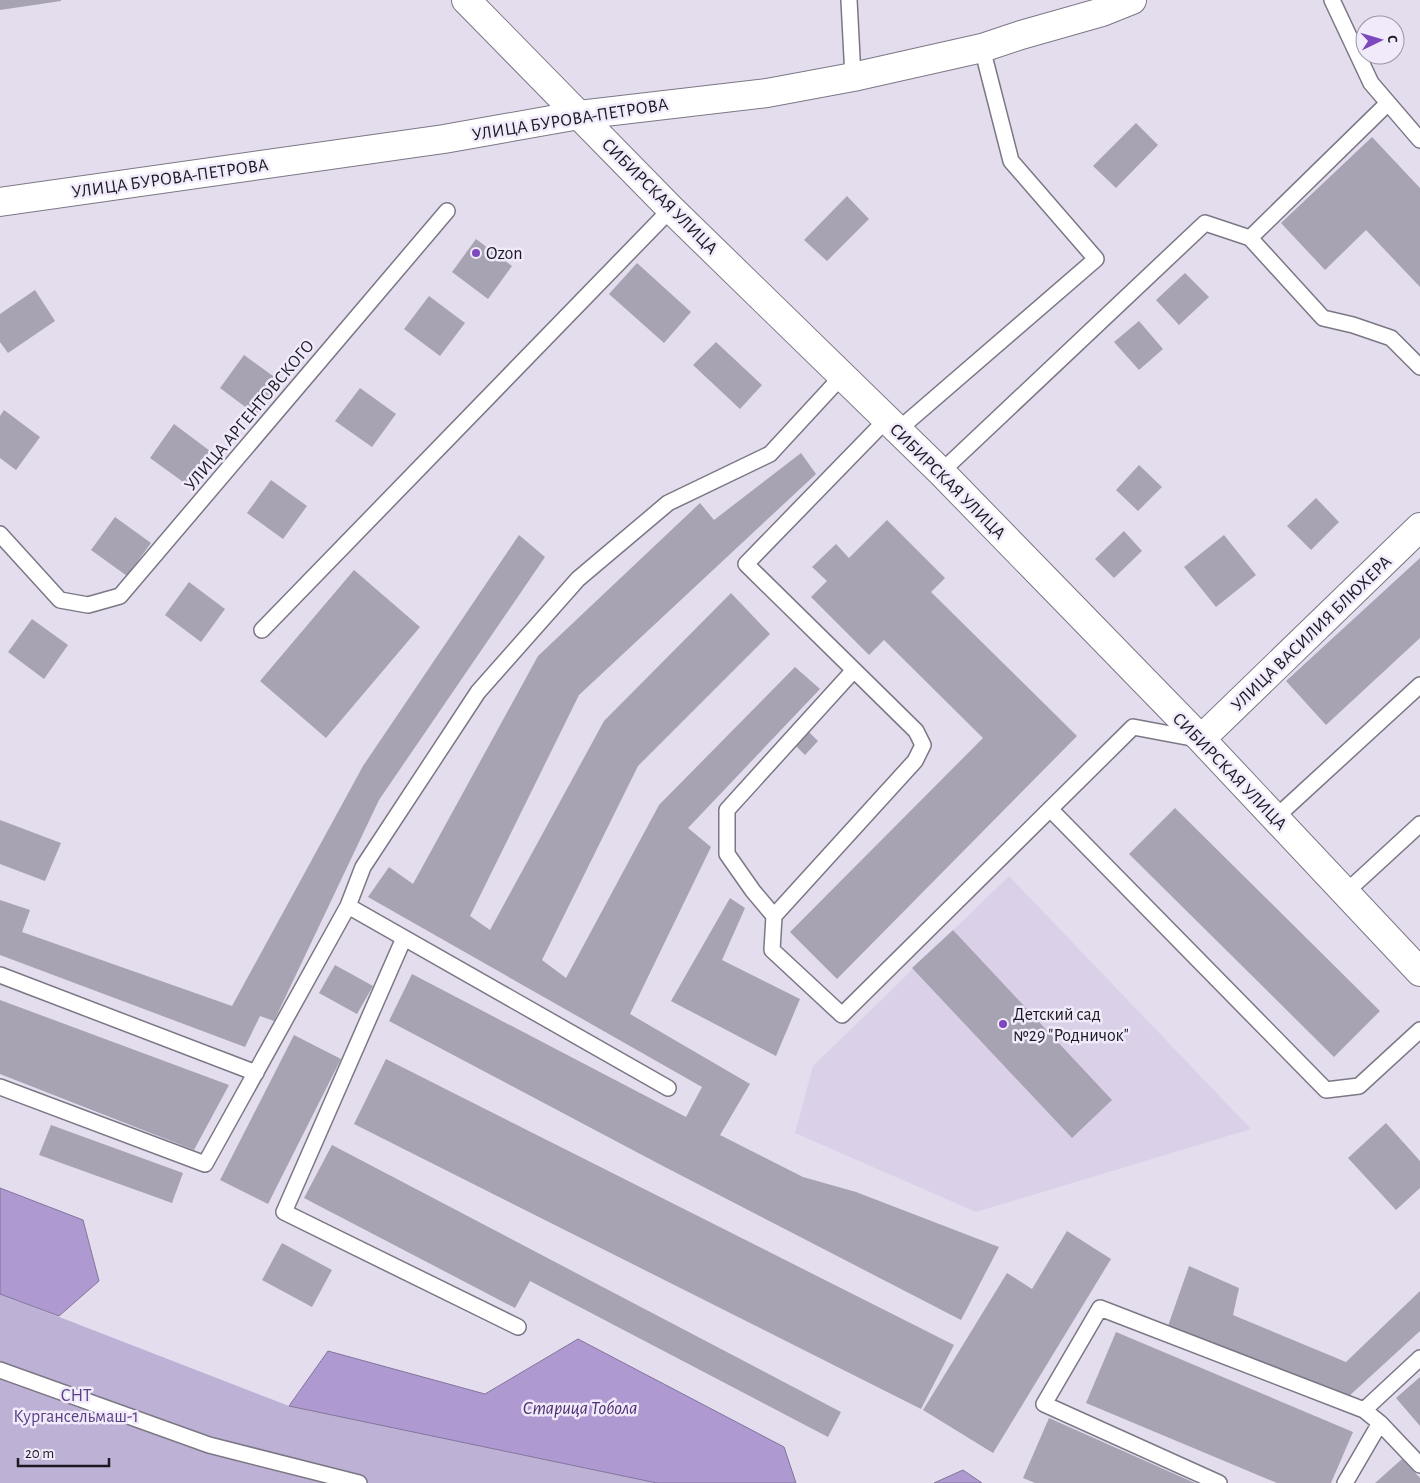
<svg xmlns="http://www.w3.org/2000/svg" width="1420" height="1483" viewBox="0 0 1420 1483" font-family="'Alegreya Sans',sans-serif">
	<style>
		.built { fill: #dad1e9 }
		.garden { fill: #beb1d6 }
		.water { fill: #ae9ad1; stroke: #82749c }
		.building { fill: #a8a3b2 }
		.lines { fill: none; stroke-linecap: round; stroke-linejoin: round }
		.service-casing { stroke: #7c7785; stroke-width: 18 }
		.minor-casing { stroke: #7c7785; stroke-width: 30 }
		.secondary-casing { stroke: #7c7785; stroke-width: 30 }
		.service { stroke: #fff; stroke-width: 15 }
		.minor { stroke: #fff; stroke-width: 28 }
		.secondary { stroke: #fff; stroke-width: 28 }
		.poi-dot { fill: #7d47be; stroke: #f0eafb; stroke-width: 2 }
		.labels { text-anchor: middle; stroke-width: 5; stroke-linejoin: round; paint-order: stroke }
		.street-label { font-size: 18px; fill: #1c1a20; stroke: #f0eafb }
		.poi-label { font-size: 18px; fill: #1c1a20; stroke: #f0eafb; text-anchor: start }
		.park-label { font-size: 18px; fill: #5b3f83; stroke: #f0eafb }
		.water-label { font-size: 19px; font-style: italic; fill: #4c2f71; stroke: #f0eafb }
	</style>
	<rect width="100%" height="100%" fill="#e3ddee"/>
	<path class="built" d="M 1009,876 L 1251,1129 L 976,1212 L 795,1133 L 813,1066 Z"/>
	<path class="garden" d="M 0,1294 L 289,1406 L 657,1483 L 0,1483 Z"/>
	<path class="water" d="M 0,1188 L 83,1220 L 99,1281 L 59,1316 L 0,1294 Z
		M 578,1339 L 784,1447 L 796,1483 L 657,1483 L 289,1406 L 328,1351 L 485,1394 Z
		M 963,1470 L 982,1483 L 934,1483 Z"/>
	<path class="building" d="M 0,0 L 61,0 L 61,1 L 0,10 Z
		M 1136,123 L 1158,145 L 1116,188 L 1093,166 Z
		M 1372,137 L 1420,188 L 1420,287 L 1366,230 L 1325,270 L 1281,223 Z
		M 847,196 L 869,219 L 827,261 L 804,240 Z
		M 476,239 L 512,266 L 488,299 L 452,272 Z
		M 637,263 L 691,312 L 664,343 L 609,294 Z
		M 1185,273 L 1209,297 L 1179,325 L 1156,300 Z
		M 35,290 L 55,321 L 8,353 L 0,342 L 0,314 Z
		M 429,296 L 465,323 L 440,356 L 404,329 Z
		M 1139,321 L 1163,349 L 1139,370 L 1114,342 Z
		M 716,342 L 762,385 L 740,409 L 693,365 Z
		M 244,355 L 280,381 L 256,415 L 220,388 Z
		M 360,388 L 396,414 L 372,447 L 335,421 Z
		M 4,410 L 40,437 L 16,470 L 0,458 L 0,416 Z
		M 174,424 L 210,451 L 186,484 L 150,458 Z
		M 801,453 L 816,474 L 579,695 L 470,916 L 490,930 L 604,721 L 731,593 L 770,634 L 638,766 L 542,960 L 566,978 L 659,805 L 795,667 L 820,689 L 688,828 L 711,847 L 630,1014 L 750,1084 L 720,1135 L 803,1177 L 856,1192 L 999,1247 L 961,1320 L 661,1165 L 389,1021 L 412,974 L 686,1117 L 702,1087 L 368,897 L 389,867 L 413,884 L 538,656 L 700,503 L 714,520 Z
		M 1139,465 L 1162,487 L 1138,511 L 1116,490 Z
		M 271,480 L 307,506 L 283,539 L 247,513 Z
		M 1316,498 L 1339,522 L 1311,550 L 1287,526 Z
		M 115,517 L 151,543 L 127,576 L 91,550 Z
		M 887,520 L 945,578 L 931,592 L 1077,736 L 837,979 L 790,932 L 983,738 L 884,640 L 916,608 L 869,655 L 811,597 L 827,581 L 812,567 L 836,544 L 849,558 Z
		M 1124,531 L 1142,551 L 1114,578 L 1095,559 Z
		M 519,535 L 545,557 L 379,800 L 274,1021 L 260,1016 L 245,1047 L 0,955 L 0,900 L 30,910 L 22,932 L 232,1006 L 363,766 Z
		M 1224,535 L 1256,575 L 1216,607 L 1184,567 Z
		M 1420,558 L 1420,638 L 1326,725 L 1286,681 Z
		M 354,570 L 420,627 L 326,738 L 260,681 Z
		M 189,582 L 225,609 L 201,642 L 165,615 Z
		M 32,619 L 68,645 L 44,679 L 8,652 Z
		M 805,728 L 818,741 L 805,755 L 792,742 Z
		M 1175,808 L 1380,1011 L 1334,1057 L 1129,854 Z
		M 0,820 L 61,843 L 45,881 L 0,864 Z
		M 730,898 L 745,908 L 722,960 L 800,999 L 776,1056 L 671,1001 Z
		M 953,930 L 1112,1100 L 1072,1138 L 912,968 Z
		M 335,965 L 373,986 L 357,1014 L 319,993 Z
		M 0,1000 L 229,1085 L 194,1150 L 0,1074 Z
		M 294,1035 L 341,1059 L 268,1204 L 220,1180 Z
		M 386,1059 L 954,1345 L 921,1409 L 354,1124 Z
		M 1386,1123 L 1420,1161 L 1420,1188 L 1396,1210 L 1348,1158 Z
		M 51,1125 L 183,1173 L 172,1203 L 39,1155 Z
		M 332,1145 L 841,1412 L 828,1437 L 530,1281 L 515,1308 L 304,1198 Z
		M 1067,1231 L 1111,1259 L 993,1453 L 923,1410 L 1007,1273 L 1032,1289 Z
		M 282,1243 L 332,1270 L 312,1307 L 262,1280 Z
		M 1189,1266 L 1239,1288 L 1233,1315 L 1346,1362 L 1420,1291 L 1420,1331 L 1348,1397 L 1168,1326 Z
		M 1116,1332 L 1353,1432 L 1331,1483 L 1277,1483 L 1086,1403 Z
		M 1420,1377 L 1420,1426 L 1396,1398 Z
		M 1049,1418 L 1195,1483 L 1035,1483 L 1023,1478 Z
		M 1402,1459 L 1420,1478 L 1420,1483 L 1375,1483 Z"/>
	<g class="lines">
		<g class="service-casing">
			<path id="service" d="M 849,0 L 853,77
				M 1332,0 L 1371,83 L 1420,140
				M 1250,238 L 1388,103
				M 886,420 L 746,564 L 854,670 L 727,810 L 727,854 L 753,891 L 774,916 L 772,950 L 842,1015 L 1133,727 L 1197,739
				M 898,430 L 1096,259 L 1011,161 L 982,48
				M 941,472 L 1205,223 L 1250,238 L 1323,318 L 1353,325 L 1391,338 L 1420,367
				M 0,534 L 60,600 L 88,605 L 120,596 L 447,211
				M 262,630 L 671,209
				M 1050,809 L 1326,1090 L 1359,1086 L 1420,1030
				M 1275,818 L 1420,685
				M 1345,893 L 1420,824
				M 774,916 L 915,761 L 923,745 L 916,731 L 854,670
				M 404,938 L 284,1212 L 518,1327
				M 0,975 L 256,1073
				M 0,1087 L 205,1164 L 348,906
				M 668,1088 L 348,906 L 363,867 L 478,692 L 578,579 L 668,503 L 770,454 L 842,376
				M 1420,1358 L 1364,1410 L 1380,1423 L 1420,1465
				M 0,1370 L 209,1445 L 359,1483
				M 1219,1483 L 1044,1404 L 1100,1308 L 1364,1410
				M 1345,1483 L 1380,1423"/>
		</g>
		<g class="minor-casing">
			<path id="minor" d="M 466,0 L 671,209 L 941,472 L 1201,739 L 1420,972
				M 1201,739 L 1420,527"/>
		</g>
		<g class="secondary-casing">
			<path id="secondary" d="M 0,202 L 444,139 L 579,115 L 767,93 L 853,77 L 982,48 L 1021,35 L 1102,12 L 1132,0"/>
		</g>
		<use href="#service" class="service"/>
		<use href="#minor" class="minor"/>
		<use href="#secondary" class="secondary"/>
	</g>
	<g class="poi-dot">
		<circle cx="476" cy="253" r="5"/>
		<circle cx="1003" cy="1024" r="5"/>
	</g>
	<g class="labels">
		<g class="street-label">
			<text transform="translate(570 119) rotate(-9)" y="6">УЛИЦА БУРОВА-ПЕТРОВА</text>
			<text transform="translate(170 178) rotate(-8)" y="6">УЛИЦА БУРОВА-ПЕТРОВА</text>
			<text transform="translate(660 196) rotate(45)" y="6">СИБИРСКАЯ УЛИЦА</text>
			<text transform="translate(249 415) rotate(-50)" y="6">УЛИЦА АРГЕНТОВСКОГО</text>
			<text transform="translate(948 481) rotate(45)" y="6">СИБИРСКАЯ УЛИЦА</text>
			<text transform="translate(1311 633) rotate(-44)" y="6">УЛИЦА ВАСИЛИЯ БЛЮХЕРА</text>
			<text transform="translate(1230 771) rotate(46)" y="6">СИБИРСКАЯ УЛИЦА</text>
		</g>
		<g class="poi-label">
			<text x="486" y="259">Ozon</text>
			<text x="1013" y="1020">Детский сад<tspan x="1013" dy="21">№29 "Родничок"</tspan></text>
		</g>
		<g class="park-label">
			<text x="76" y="1401">СНТ<tspan x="76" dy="21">Кургансельмаш-1</tspan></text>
		</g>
		<g class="water-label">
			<text x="580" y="1414">Старица Тобола</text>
		</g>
	</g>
	<g transform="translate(1380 40) rotate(85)"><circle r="24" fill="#f0eafb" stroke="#9b97a3"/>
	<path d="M0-4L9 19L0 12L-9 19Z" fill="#7d47be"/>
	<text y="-8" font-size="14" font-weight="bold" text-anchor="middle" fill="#1c1a20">С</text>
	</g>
	<path d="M18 1458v8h91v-8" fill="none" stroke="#1c1a20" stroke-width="2.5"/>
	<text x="25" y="1458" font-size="15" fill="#1c1a20" stroke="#f0eafb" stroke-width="4" paint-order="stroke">20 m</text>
</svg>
